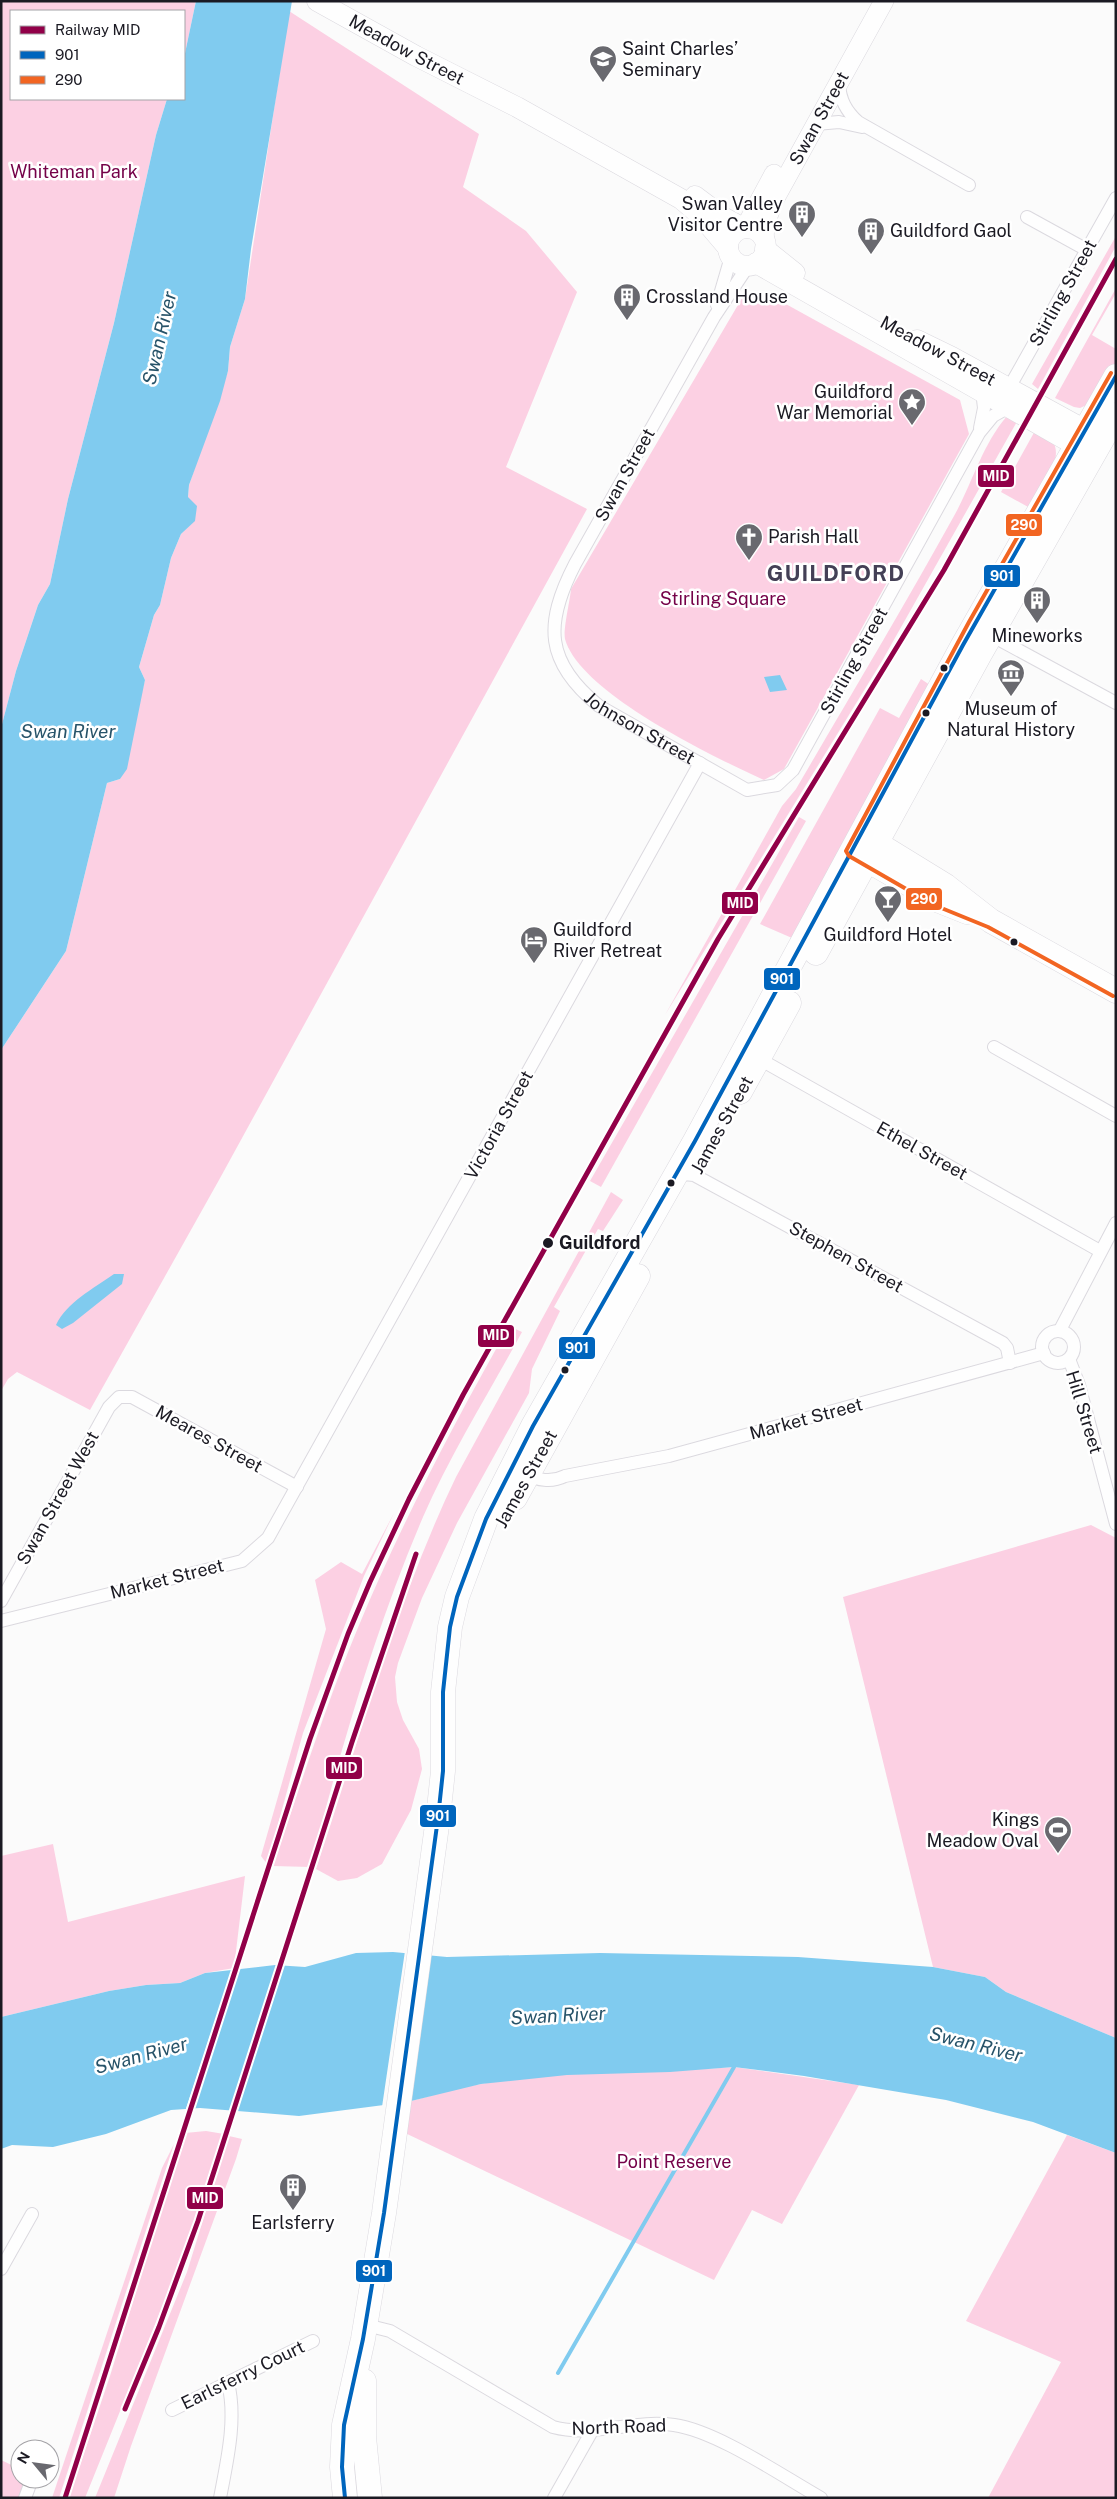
<svg xmlns="http://www.w3.org/2000/svg" width="1117" height="2499" viewBox="0 0 1117 2499" font-family="'Public Sans',sans-serif">
	<style>
		.green { fill: #fcd0e3 }
		.water { fill: #80cbef }
		.pier { fill: #fbfbfb }
		.lines { fill: none; stroke-linecap: round; stroke-linejoin: round }
		.stream { stroke: #80cbef; stroke-width: 4 }
		.street-casing { stroke: #dbd9df; stroke-width: 14 }
		.secondary-casing { stroke: #dbd9df; stroke-width: 20 }
		.primary-casing { stroke: #dbd9df; stroke-width: 21 }
		.highway-casing { stroke: #dbd9df; stroke-width: 25 }
		.street { stroke: #fefefe; stroke-width: 12 }
		.secondary { stroke: #fefefe; stroke-width: 19 }
		.primary { stroke: #fefefe; stroke-width: 20 }
		.highway { stroke: #fefefe; stroke-width: 24 }
		.bus-1-casing { stroke: #fff; stroke-width: 8 }
		.bus-2-casing { stroke: #fff; stroke-width: 8 }
		.bus-1 { stroke: #0065bd; stroke-width: 4 }
		.bus-2 { stroke: #f26522; stroke-width: 4 }
		.rail-1-casing { stroke: #fff; stroke-width: 9 }
		.rail-1 { stroke: #910048; stroke-width: 5 }
		.bus-dot { fill: #1b1a23; stroke: #fff; stroke-width: 2 }
		.labels { text-anchor: middle; stroke-width: 5; stroke-linejoin: round; paint-order: stroke }
		.poi-label { font-size: 18px; fill: #1b1a23; stroke: #fff; text-anchor: start }
		.street-label { font-size: 18px; fill: #1b1a23; stroke: #fff }
		.park-label { font-size: 18px; fill: #740148; stroke: #fff }
		.stop-label { font-size: 18px; font-weight: bold; fill: #1b1a23; stroke: #fff; text-anchor: start }
		.water-label { font-size: 19px; font-style: italic; fill: #275369; stroke: #fff }
		.district-label { font-size: 22px; font-weight: bold; letter-spacing: 1px; fill: #444056; stroke: #fff }
		.line-badge { stroke: #fff; stroke-width: 2 }
		.badge-label { font-size: 14px; text-anchor: middle; font-weight: bold; fill: #fff }
	</style>
	<rect width="100%" height="100%" fill="#fbfbfb"/>
	<path class="green" d="M 1,1 L 196,1 L 184,58 L 184,11 L 11,11 L 11,99 L 167,99 L 156,135 L 114,323 L 68,499 L 50,584 L 38,605 L 16,671 L 1,728 Z
		M 289,11 L 479,134 L 463,187 L 526,231 L 577,292 L 506,467 L 587,509 L 219,1180 L 90,1410 L 17,1372 L 8,1379 L 1,1391 L 1,1050 L 66,951 L 107,783 L 120,779 L 145,680 L 139,667 L 154,615 L 160,605 L 171,558 L 181,534 L 195,520 L 188,497 L 189,485 L 228,371 L 230,347 L 245,299 Z
		M 1116,236 L 1116,246 L 1038,389 L 1032,384 Z
		M 1116,288 L 1116,293 L 1092,335 L 1116,349 L 1116,369 L 1089,404 L 1080,408 L 1074,407 L 1055,398 Z
		M 764,292 L 960,400 L 969,434 L 784,769 L 764,780 C 714,757 580,693 565,639 C 563,629 570,601 571,589 L 745,293 Z
		M 1007,416 L 1019,418 L 882,661 L 665,1015 L 782,806 L 796,789 C 849,698 903,608 954,516 C 972,484 982,445 1007,416 Z
		M 1036,429 C 1041,433 1048,437 1052,441 C 1066,457 1039,493 1030,508 L 1001,492 Z
		M 921,679 L 930,685 L 792,938 L 760,924 L 880,708 L 899,718 Z
		M 799,817 L 806,821 L 601,1187 L 590,1181 Z
		M 611,1192 L 623,1200 L 603,1231 L 598,1229 L 554,1307 L 560,1311 L 532,1369 L 529,1393 L 457,1523 L 422,1598 L 398,1663 L 395,1677 L 397,1702 L 403,1720 L 419,1749 L 422,1769 L 411,1810 L 382,1864 L 357,1878 L 338,1881 L 316,1869 C 360,1738 396,1602 456,1477 Z
		M 509,1326 L 522,1332 C 489,1393 451,1453 423,1517 C 375,1629 341,1749 310,1867 L 273,1866 C 300,1787 325,1707 357,1630 C 400,1526 453,1425 509,1326 Z
		M 394,1513 L 364,1576 L 303,1733 L 267,1864 L 261,1856 L 326,1629 L 315,1580 L 341,1562 L 362,1574 Z
		M 1091,1525 L 1116,1538 L 1116,2038 L 1006,1992 L 985,1977 L 933,1967 L 843,1597 Z
		M 53,1844 L 68,1922 L 245,1876 L 234,1968 L 205,1973 L 180,1983 L 146,1985 L 109,1991 L 1,2017 L 1,1856 Z
		M 734,2067 L 859,2085 L 782,2224 L 752,2210 L 714,2280 L 403,2132 L 407,2102 C 431,2096 456,2088 481,2084 C 561,2069 652,2073 734,2067 Z
		M 206,2131 L 224,2134 L 183,2255 L 85,2498 L 69,2498 L 110,2376 L 185,2133 Z
		M 1067,2135 L 1116,2153 L 1116,2498 L 988,2498 L 1061,2362 L 966,2321 Z
		M 229,2136 L 242,2139 L 236,2159 L 131,2446 L 114,2498 L 95,2498 L 187,2272 Z
		M 174,2144 L 59,2498 L 52,2498 L 162,2168 Z
		M 1,2460 L 20,2469 L 20,2479 L 32,2479 L 25,2498 L 1,2498 Z"/>
	<path class="water" d="M 196,1 L 292,1 L 251,249 L 245,299 L 230,347 L 228,371 L 220,401 L 189,485 L 188,497 L 197,506 L 195,521 L 181,534 L 171,558 L 160,605 L 154,615 L 139,667 L 145,680 L 127,769 L 120,779 L 107,783 L 66,951 L 1,1050 L 1,728 L 16,671 L 38,605 L 50,584 L 68,499 L 114,323 L 156,135 L 167,99 L 184,99 L 184,58 Z
		M 780,675 L 787,690 L 770,692 L 764,677 Z
		M 114,1274 L 124,1274 L 122,1284 L 73,1323 L 62,1329 L 56,1325 C 67,1302 93,1289 114,1274 Z
		M 393,1952 L 447,1957 L 600,1953 L 798,1957 L 933,1967 L 985,1977 L 1006,1992 L 1116,2038 L 1116,2153 L 1033,2122 L 946,2100 L 804,2076 L 734,2067 L 670,2072 L 567,2075 L 481,2084 L 407,2102 L 299,2116 L 200,2108 L 171,2110 L 106,2134 L 53,2147 L 12,2145 L 1,2149 L 1,2017 L 109,1991 L 146,1985 L 180,1983 L 205,1973 L 275,1965 L 305,1967 L 356,1953 Z"/>
	<path class="pier" d="M 405,1951 L 426,1953 L 405,2104 L 382,2107 Z
		M 279,1963 L 285,1963 L 236,2115 L 230,2114 Z
		M 240,1965 L 192,2111 L 185,2112 L 233,1966 Z"/>
	<g class="lines">
		<path class="stream" d="M 558,2373 L 734,2067"/>
		<g class="street-casing">
			<g id="street">
				<path d="M 839,84 C 840,100 846,111 858,122 L 969,185"/>
				<path d="M 816,124 L 839,122 L 862,127"/>
				<path d="M 1027,217 L 1087,250"/>
				<path id="s1" d="M 748,266 L 714,317 L 575,564 C 544,624 545,662 599,706 L 747,790 L 777,785 L 793,770 L 979,433 L 993,416 L 1009,407"/>
				<path d="M 717,305 L 731,257"/>
				<path d="M 1009,388 L 1116,198"/>
				<path d="M 980,428 L 984,408 L 982,391"/>
				<path d="M 987,633 L 1116,703"/>
				<path d="M 994,1047 L 1116,1116"/>
				<path d="M 754,1056 L 1100,1251"/>
				<path d="M 675,1181 L 683,1174 L 694,1175 L 1003,1343 L 1007,1348 L 1010,1363"/>
				<path d="M 1060,1330 L 1116,1223"/>
				<circle cx="1058" cy="1347" r="16"/>
				<path d="M 1069,1359 L 1079,1385 L 1116,1524"/>
				<path d="M 524,1474 C 538,1480 551,1483 565,1476 L 669,1456 L 1044,1353"/>
				<path d="M 1,1601 L 109,1407 L 119,1397 L 132,1397 L 297,1487"/>
				<path d="M 1,1621 L 242,1561 L 268,1538 L 700,763"/>
				<path d="M 1,2269 L 32,2214"/>
				<path d="M 366,2325 L 390,2331 L 553,2427 C 594,2438 633,2419 674,2425 C 717,2431 782,2476 821,2498"/>
				<path d="M 172,2410 L 313,2341"/>
				<path d="M 25,2498 L 32,2479"/>
				<path d="M 220,2498 C 227,2461 237,2419 228,2383"/>
				<path d="M 554,2498 L 592,2431"/>
			</g>
		</g>
		<g class="secondary-casing">
			<g id="secondary">
				<path d="M 745,228 L 774,174"/>
				<path id="s2" d="M 764,239 L 765,225 L 773,202 L 884,1"/>
			</g>
		</g>
		<g class="primary-casing">
			<g id="primary">
				<path id="s3" d="M 317,1 L 416,56 L 517,107 L 681,199 L 700,215 L 728,248"/>
				<path d="M 695,196 L 723,217 L 743,228"/>
				<circle cx="747" cy="247" r="19"/>
				<path d="M 765,249 L 795,273"/>
				<path d="M 756,263 L 1089,453"/>
				<path d="M 917,340 L 952,357 L 1098,437"/>
			</g>
		</g>
		<g class="highway-casing">
			<path id="highway" d="M 863,835 L 946,886 L 991,921 L 1116,991
				M 853,852 L 937,900 L 967,912
				M 816,953 L 980,654 L 1116,415
				M 740,1092 L 789,1003
				M 515,1498 L 638,1276
				M 364,2381 L 364,2437 L 370,2498
				M 345,2498 L 342,2467 L 344,2425 L 363,2339 L 384,2213 L 438,1818 L 443,1771 L 443,1692 L 450,1627 L 457,1597 L 486,1519 L 533,1426 L 695,1141 L 963,645 L 1116,376"/>
		</g>
		<use href="#street" class="street"/>
		<use href="#secondary" class="secondary"/>
		<use href="#primary" class="primary"/>
		<use href="#highway" class="highway"/>
		<g class="bus-1-casing">
			<path id="bus-1" d="M 345,2498 L 342,2467 L 344,2425 L 363,2339 L 384,2213 L 438,1818 L 443,1771 L 443,1692 L 450,1627 L 457,1597 L 486,1519 L 533,1426 L 695,1141 L 963,645 L 1116,376"/>
		</g>
		<g class="bus-2-casing">
			<path id="bus-2" d="M 1111,373 L 969,622 L 846,851 L 849,856 L 934,905 L 988,927 L 1113,996"/>
		</g>
		<use href="#bus-1" class="bus-1"/>
		<use href="#bus-2" class="bus-2"/>
		<g class="rail-1-casing">
			<path id="rail-1" d="M 125,2409 L 159,2327 L 198,2221 L 352,1742 L 416,1554
				M 65,2498 L 310,1739 L 348,1634 L 370,1582 L 409,1499 L 463,1395 L 718,939 L 944,570 L 1116,259"/>
		</g>
		<use href="#rail-1" class="rail-1"/>
	</g>
	<defs>
		<g id="university-pin" transform="scale(1.4375)"><path d="M0 17L-7.5 6A9.5 9.5 0 1 1 7.5 6Z" fill="#69696f" stroke="#fff"/><path d="M0-5L7-2L0 1L-7-2ZM-4 1L0 2.5L4 1V4Q0 6-4 4Z" fill="#fff"/></g>
		<g id="building-pin" transform="scale(1.4375)"><path d="M0 17L-7.5 6A9.5 9.5 0 1 1 7.5 6Z" fill="#69696f" stroke="#fff"/><path d="M-4-6H4V6H1V3H-1V6H-4ZM-2.5-4.3h1.7v1.8h-1.7ZM.8-4.3h1.7v1.8H.8ZM-2.5-1h1.7V.8h-1.7ZM.8-1h1.7V.8H.8Z" fill="#fff"/></g>
		<g id="sight-pin" transform="scale(1.4375)"><path d="M0 17L-7.5 6A9.5 9.5 0 1 1 7.5 6Z" fill="#69696f" stroke="#fff"/><path d="M0-6L1.8-2.2L6-1.7L2.9 1.2L3.7 5.4L0 3.3L-3.7 5.4L-2.9 1.2L-6-1.7L-1.8-2.2Z" fill="#fff"/></g>
		<g id="church-pin" transform="scale(1.4375)"><path d="M0 17L-7.5 6A9.5 9.5 0 1 1 7.5 6Z" fill="#69696f" stroke="#fff"/><path d="M-1.2-6h2.4v3.5h3.3v2.4h-3.3V6h-2.4V-.1h-3.3v-2.4h3.3Z" fill="#fff"/></g>
		<g id="museum-pin" transform="scale(1.4375)"><path d="M0 17L-7.5 6A9.5 9.5 0 1 1 7.5 6Z" fill="#69696f" stroke="#fff"/><path d="M0-6L6-3V-2H-6V-3ZM-5-1h2V3h-2ZM-1-1h2V3h-2ZM3-1h2V3H3ZM-6 4H6V6H-6Z" fill="#fff"/></g>
		<g id="bar-pin" transform="scale(1.4375)"><path d="M0 17L-7.5 6A9.5 9.5 0 1 1 7.5 6Z" fill="#69696f" stroke="#fff"/><path d="M-6-5H6L.8 .8V4.5H3.5V6h-7V4.5H-.8V.8Z" fill="#fff"/></g>
		<g id="hotel-pin" transform="scale(1.4375)"><path d="M0 17L-7.5 6A9.5 9.5 0 1 1 7.5 6Z" fill="#69696f" stroke="#fff"/><path d="M-6-4.5h1.5V1H6V5H4.5V3h-9V5H-6ZM-4 0a1.8 1.8 0 1 1 3.6 0ZM.5 0V-2.5h3Q6-2.5 6 0Z" fill="#fff"/></g>
		<g id="stadium-pin" transform="scale(1.4375)"><path d="M0 17L-7.5 6A9.5 9.5 0 1 1 7.5 6Z" fill="#69696f" stroke="#fff"/><path d="M0-5a6.5 5 0 1 0 0 10a6.5 5 0 1 0 0-10ZM-3.5-1.8h7v3.6h-7Z" fill="#fff"/></g>
	</defs>
	<g fill-rule="evenodd">
		<use href="#university-pin" x="603" y="59"/>
		<use href="#building-pin" x="802" y="214"/>
		<use href="#building-pin" x="871" y="231"/>
		<use href="#building-pin" x="627" y="297"/>
		<use href="#sight-pin" x="912" y="402"/>
		<use href="#church-pin" x="749" y="537"/>
		<use href="#building-pin" x="1037" y="600"/>
		<use href="#museum-pin" x="1011" y="673"/>
		<use href="#bar-pin" x="888" y="899"/>
		<use href="#hotel-pin" x="534" y="940"/>
		<use href="#stadium-pin" x="1058" y="1830"/>
		<use href="#building-pin" x="293" y="2187"/>
	</g>
	<g class="bus-dot">
		<circle cx="944" cy="668" r="4.5"/>
		<circle cx="926" cy="713" r="4.5"/>
		<circle cx="1014" cy="942" r="4.5"/>
		<circle cx="671" cy="1183" r="4.5"/>
		<circle cx="548" cy="1243" r="6"/>
		<circle cx="565" cy="1370" r="4.5"/>
	</g>
	<g class="labels">
		<g class="poi-label">
			<text x="622" y="55">Saint Charles’<tspan x="622" dy="21">Seminary</tspan></text>
			<text x="783" y="210" text-anchor="end">Swan Valley<tspan x="783" dy="21">Visitor Centre</tspan></text>
			<text x="890" y="237">Guildford Gaol</text>
			<text x="646" y="303">Crossland House</text>
			<text x="893" y="398" text-anchor="end">Guildford<tspan x="893" dy="21">War Memorial</tspan></text>
			<text x="768" y="543">Parish Hall</text>
			<text x="1037" y="642" text-anchor="middle">Mineworks</text>
			<text x="1011" y="715" text-anchor="middle">Museum of<tspan x="1011" dy="21">Natural History</tspan></text>
			<text x="553" y="936">Guildford<tspan x="553" dy="21">River Retreat</tspan></text>
			<text x="888" y="941" text-anchor="middle">Guildford Hotel</text>
			<text x="1039" y="1826" text-anchor="end">Kings<tspan x="1039" dy="21">Meadow Oval</tspan></text>
			<text x="293" y="2229" text-anchor="middle">Earlsferry</text>
		</g>
		<g class="street-label">
			<text dy="6" stroke="none"><textPath href="#s3" startOffset="102">Meadow Street</textPath></text>
			<text dy="6" stroke="none"><textPath href="#s2" startOffset="134">Swan Street</textPath></text>
			<text transform="translate(1063 293) rotate(-61)" y="6">Stirling Street</text>
			<text transform="translate(938 351) rotate(28)" y="6">Meadow Street</text>
			<text transform="translate(625 475) rotate(-61)" y="6">Swan Street</text>
			<text transform="translate(854 661) rotate(-61)" y="6">Stirling Street</text>
			<text dy="6" stroke="none"><textPath href="#s1" startOffset="552">Johnson Street</textPath></text>
			<text transform="translate(499 1125) rotate(-61)" y="6">Victoria Street</text>
			<text transform="translate(722 1125) rotate(-61)" y="6">James Street</text>
			<text transform="translate(922 1151) rotate(29)" y="6">Ethel Street</text>
			<text transform="translate(846 1257) rotate(29)" y="6">Stephen Street</text>
			<text transform="translate(1084 1412) rotate(73)" y="6">Hill Street</text>
			<text transform="translate(806 1419) rotate(-15)" y="6">Market Street</text>
			<text transform="translate(209 1439) rotate(29)" y="6">Meares Street</text>
			<text transform="translate(526 1479) rotate(-61)" y="6">James Street</text>
			<text transform="translate(58 1498) rotate(-61)" y="6">Swan Street West</text>
			<text transform="translate(167 1579) rotate(-14)" y="6">Market Street</text>
			<text transform="translate(243 2375) rotate(-26)" y="6">Earlsferry Court</text>
			<text transform="translate(619 2427) rotate(-2)" y="6">North Road</text>
		</g>
		<g class="park-label">
			<text x="74" y="178">Whiteman Park</text>
			<text x="723" y="605">Stirling Square</text>
			<text x="674" y="2168">Point Reserve</text>
		</g>
		<g class="stop-label">
			<text x="559" y="1249">Guildford</text>
		</g>
		<g class="water-label">
			<text transform="translate(159 338) rotate(-77)" y="7">Swan River</text>
			<text x="68" y="738">Swan River</text>
			<text transform="translate(558 2015) rotate(-3)" y="7">Swan River</text>
			<text transform="translate(976 2044) rotate(14)" y="7">Swan River</text>
			<text transform="translate(141 2055) rotate(-15)" y="7">Swan River</text>
		</g>
		<g class="district-label">
			<text x="836" y="581">GUILDFORD</text>
		</g>
	</g>
	<g class="line-badge">
		<rect x="977" y="464" width="38" height="24" rx="5" fill="#910048"/>
		<rect x="1005" y="513" width="38" height="24" rx="5" fill="#f26522"/>
		<rect x="983" y="564" width="38" height="24" rx="5" fill="#0065bd"/>
		<rect x="905" y="887" width="38" height="24" rx="5" fill="#f26522"/>
		<rect x="721" y="891" width="38" height="24" rx="5" fill="#910048"/>
		<rect x="763" y="967" width="38" height="24" rx="5" fill="#0065bd"/>
		<rect x="477" y="1324" width="38" height="24" rx="5" fill="#910048"/>
		<rect x="558" y="1336" width="38" height="24" rx="5" fill="#0065bd"/>
		<rect x="325" y="1756" width="38" height="24" rx="5" fill="#910048"/>
		<rect x="419" y="1804" width="38" height="24" rx="5" fill="#0065bd"/>
		<rect x="186" y="2186" width="38" height="24" rx="5" fill="#910048"/>
		<rect x="355" y="2259" width="38" height="24" rx="5" fill="#0065bd"/>
	</g>
	<g class="badge-label">
		<text x="996" y="481">MID</text>
		<text x="1024" y="530">290</text>
		<text x="1002" y="581">901</text>
		<text x="924" y="904">290</text>
		<text x="740" y="908">MID</text>
		<text x="782" y="984">901</text>
		<text x="496" y="1340">MID</text>
		<text x="577" y="1353">901</text>
		<text x="344" y="1773">MID</text>
		<text x="438" y="1821">901</text>
		<text x="205" y="2203">MID</text>
		<text x="374" y="2276">901</text>
	</g>
	<rect width="1117" height="2499" fill="none" stroke="#1b1a23" stroke-width="5"/>
	<rect x="10" y="10" width="175" height="90" fill="#ffffff" stroke="#a4a3a7"/>
	<rect x="20" y="26" width="25" height="8" fill="#910048" stroke="#a4a3a7"/>
	<text x="55" y="35" font-size="15" fill="#1b1a23">Railway MID</text>
	<rect x="20" y="51" width="25" height="8" fill="#0065bd" stroke="#a4a3a7"/>
	<text x="55" y="60" font-size="15" fill="#1b1a23">901</text>
	<rect x="20" y="76" width="25" height="8" fill="#f26522" stroke="#a4a3a7"/>
	<text x="55" y="85" font-size="15" fill="#1b1a23">290</text>
	<g transform="translate(35 2464) rotate(299)"><circle r="24" fill="#ffffff" stroke="#a4a3a7"/>
	<path d="M0-4L9 19L0 12L-9 19Z" fill="#69696f"/>
	<text y="-8" font-size="14" font-weight="bold" text-anchor="middle" fill="#1b1a23">N</text>
	</g>
</svg>
